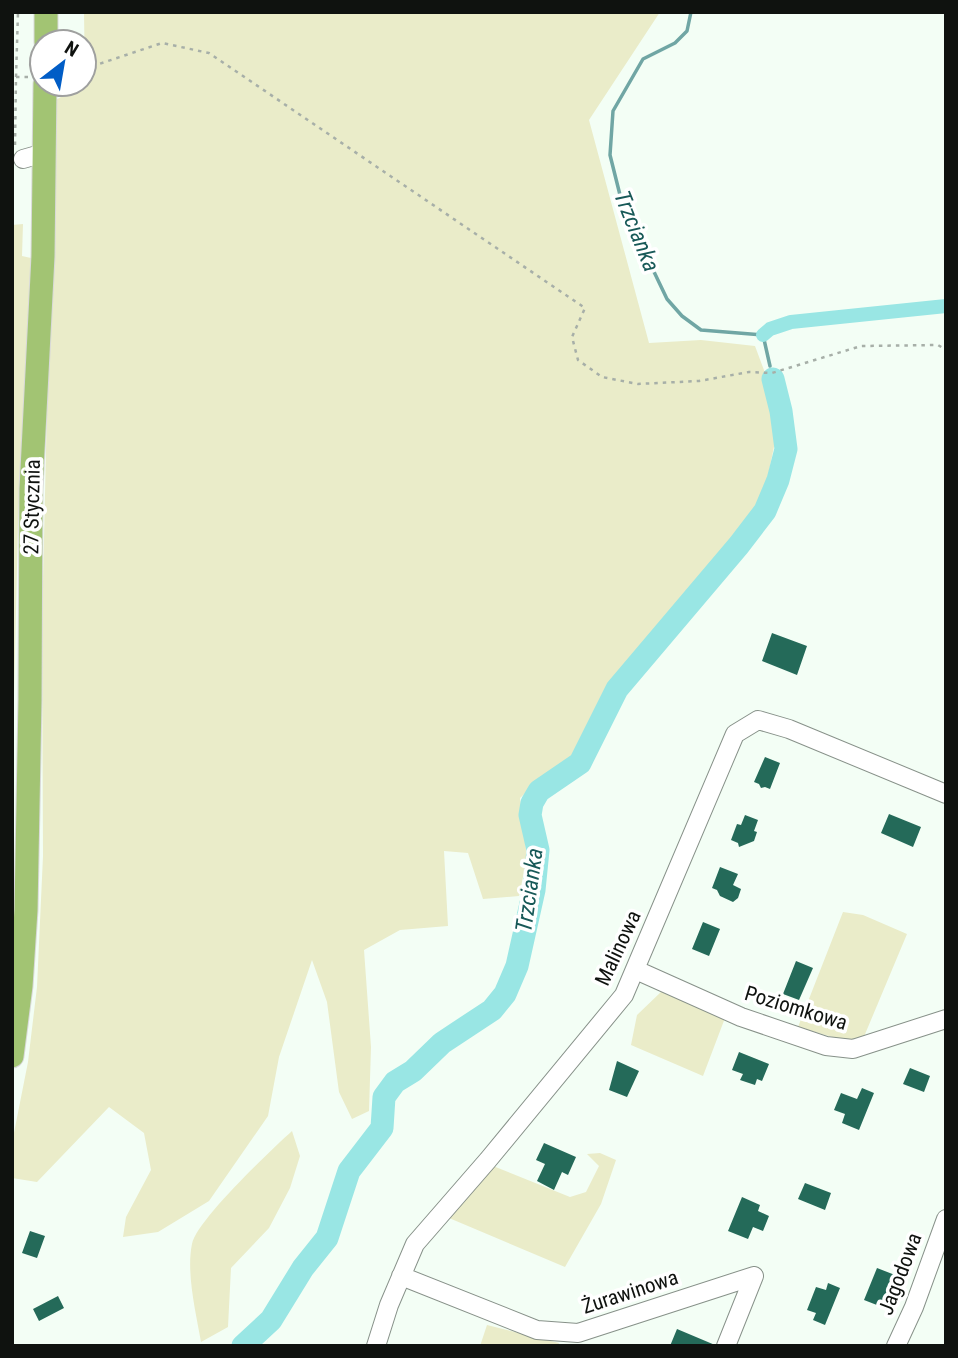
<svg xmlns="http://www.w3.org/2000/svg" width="958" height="1358" viewBox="0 0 958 1358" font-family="'Roboto Condensed',sans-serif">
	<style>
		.green { fill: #eaecc9 }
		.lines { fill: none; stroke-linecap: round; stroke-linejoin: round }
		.stream { stroke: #70a6a4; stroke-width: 3.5 }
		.canal { stroke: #99e6e4; stroke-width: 14 }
		.river { stroke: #99e6e4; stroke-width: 23 }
		.building { fill: #246a59 }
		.minor-casing { stroke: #879189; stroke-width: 20 }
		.major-casing { stroke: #d9d9d9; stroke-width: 25 }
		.path { stroke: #a7afa8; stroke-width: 2.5; stroke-dasharray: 3.5 5; stroke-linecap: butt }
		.minor { stroke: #fff; stroke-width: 18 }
		.major { stroke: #a2c473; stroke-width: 23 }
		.labels { text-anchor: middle; stroke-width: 7; stroke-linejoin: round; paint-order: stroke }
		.street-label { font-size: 21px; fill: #0f120f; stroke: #fff }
		.water-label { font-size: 23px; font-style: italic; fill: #185958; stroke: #fff }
	</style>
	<rect width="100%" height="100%" fill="#f3fef5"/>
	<path class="green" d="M 84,12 L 660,12 L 589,120 L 649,343 L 701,340 L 755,346 L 768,381 L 776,437 L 764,495 L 711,567 L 605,690 L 575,760 L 535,784 L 520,798 L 527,858 L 519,896 L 483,899 L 468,853 L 444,851 L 448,926 L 400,930 L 364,950 L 371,1047 L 369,1111 L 352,1119 L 339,1092 L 327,1002 L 312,960 L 279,1057 L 268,1116 L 209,1201 L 158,1232 L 123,1237 L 126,1217 L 151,1170 L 144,1133 L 109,1107 L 37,1182 L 12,1178 L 12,1143 L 28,1062 L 37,987 L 43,856 L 42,626 L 54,101 L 85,83 Z
		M 23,224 L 22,256 L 31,258 L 18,524 L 12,785 L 12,225 Z
		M 843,912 L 863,915 L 907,934 L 863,1039 L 853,1043 L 798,1027 Z
		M 662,991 L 725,1018 L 703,1076 L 631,1045 L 637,1015 Z
		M 292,1131 L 300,1156 L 290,1188 L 269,1228 L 231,1268 L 228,1327 L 201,1342 C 196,1313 186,1273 192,1244 C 196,1221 271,1150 292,1131 Z
		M 600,1153 L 616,1160 L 601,1204 L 565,1267 L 449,1218 L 493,1166 L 570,1197 L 586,1192 L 599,1166 L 587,1154 Z
		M 487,1325 L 559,1343 L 558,1346 L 480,1346 Z"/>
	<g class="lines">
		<path class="stream" d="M 691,12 L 687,31 L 675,43 L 643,59 L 613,111 L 610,155 L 623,207 L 667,299 L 682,316 L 701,330 L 763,335 L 770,366"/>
		<path class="canal" d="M 763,335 L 770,329 L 791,322 L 946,306"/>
		<path class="river" d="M 243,1346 L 271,1320 L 303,1268 L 327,1238 L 349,1171 L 382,1128 L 384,1097 L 395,1082 L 413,1071 L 442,1043 L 492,1010 L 505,994 L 517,966 L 534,890 L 538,850 L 530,815 L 532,803 L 539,791 L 580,763 L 617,689 L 739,545 L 765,511 L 778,480 L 786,449 L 781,411 L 773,379"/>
	</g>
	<path class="building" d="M 772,633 L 807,646 L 797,675 L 762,661 Z
		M 765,757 L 780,763 L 770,789 L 765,787 L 761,788 L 759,784 L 754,782 Z
		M 889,814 L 921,827 L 913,847 L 881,833 Z
		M 745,815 L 758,820 L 754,831 L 757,832 L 754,841 L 739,847 L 738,843 L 731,840 L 737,824 L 741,825 Z
		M 720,867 L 738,874 L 733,885 L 741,889 L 738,898 L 733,902 L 720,896 L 717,890 L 712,888 Z
		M 703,922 L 720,929 L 709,956 L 692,949 Z
		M 796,961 L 813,968 L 799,1000 L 783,994 Z
		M 739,1052 L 769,1064 L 762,1081 L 757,1079 L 755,1085 L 740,1080 L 743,1074 L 732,1070 Z
		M 617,1061 L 639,1071 L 627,1097 L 609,1090 Z
		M 910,1068 L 930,1076 L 924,1092 L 903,1084 Z
		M 862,1088 L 874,1093 L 859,1130 L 842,1123 L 845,1114 L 834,1110 L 841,1093 L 857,1099 Z
		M 544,1143 L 576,1157 L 568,1175 L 562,1172 L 554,1190 L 537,1181 L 545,1164 L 536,1160 Z
		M 805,1183 L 831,1193 L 825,1210 L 798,1199 Z
		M 742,1197 L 760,1205 L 758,1211 L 769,1216 L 763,1231 L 753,1227 L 748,1239 L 728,1231 Z
		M 30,1231 L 45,1236 L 37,1258 L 22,1253 Z
		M 877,1268 L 895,1275 L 882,1307 L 864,1300 Z
		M 828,1283 L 840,1288 L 825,1325 L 813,1320 L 816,1313 L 807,1310 L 816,1287 L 826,1290 Z
		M 58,1296 L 64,1308 L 39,1321 L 33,1309 Z
		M 677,1329 L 715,1345 L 715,1346 L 670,1346 Z"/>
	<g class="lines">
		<g class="minor-casing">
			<path id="minor" d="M 23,159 L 44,153
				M 636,970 L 741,1017 L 826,1046 L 853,1049 L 946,1019
				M 401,1276 L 537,1330 L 578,1333 L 754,1276
				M 376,1346 L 389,1305 L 415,1244 L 488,1160 L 624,995 L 735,734 L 758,720 L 789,729 L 946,794
				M 726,1346 L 754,1276
				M 896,1346 L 914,1307 L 946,1219"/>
		</g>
		<g class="major-casing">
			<path id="major" d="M 46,42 L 46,12
				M 12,1056 L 21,986 L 26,910 L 30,700 L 31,489 L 43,256 L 45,84"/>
		</g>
		<path class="path" d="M 84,69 L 162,43 L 209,53 L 585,308 L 572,337 L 578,360 L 602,377 L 638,384 L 699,381 L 749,372 L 772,373 L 861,346 L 938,345 L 946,350
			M 16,77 L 18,12
			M 15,145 L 16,77 L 28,77"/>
		<use href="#minor" class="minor"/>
		<use href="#major" class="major"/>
	</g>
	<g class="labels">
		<g class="street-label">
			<text transform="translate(32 507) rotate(-89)" y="7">27 Stycznia</text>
			<text transform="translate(618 948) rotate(-65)" y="7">Malinowa</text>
			<text transform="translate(796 1008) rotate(17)" y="7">Poziomkowa</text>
			<text transform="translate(900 1274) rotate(-69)" y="7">Jagodowa</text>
			<text transform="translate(630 1292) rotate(-18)" y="7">Żurawinowa</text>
		</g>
		<g class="water-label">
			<text transform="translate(637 231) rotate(68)" y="8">Trzcianka</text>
			<text transform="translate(529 890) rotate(-82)" y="8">Trzcianka</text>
		</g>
	</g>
	<rect width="958" height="1358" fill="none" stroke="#0f120f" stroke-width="28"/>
	<g transform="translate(63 63) rotate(31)"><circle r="33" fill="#ffffff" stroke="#9fa09f" stroke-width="2"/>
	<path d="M0-5L12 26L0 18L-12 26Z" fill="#015dc6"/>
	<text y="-10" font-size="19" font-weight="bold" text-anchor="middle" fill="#0f120f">N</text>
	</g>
</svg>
